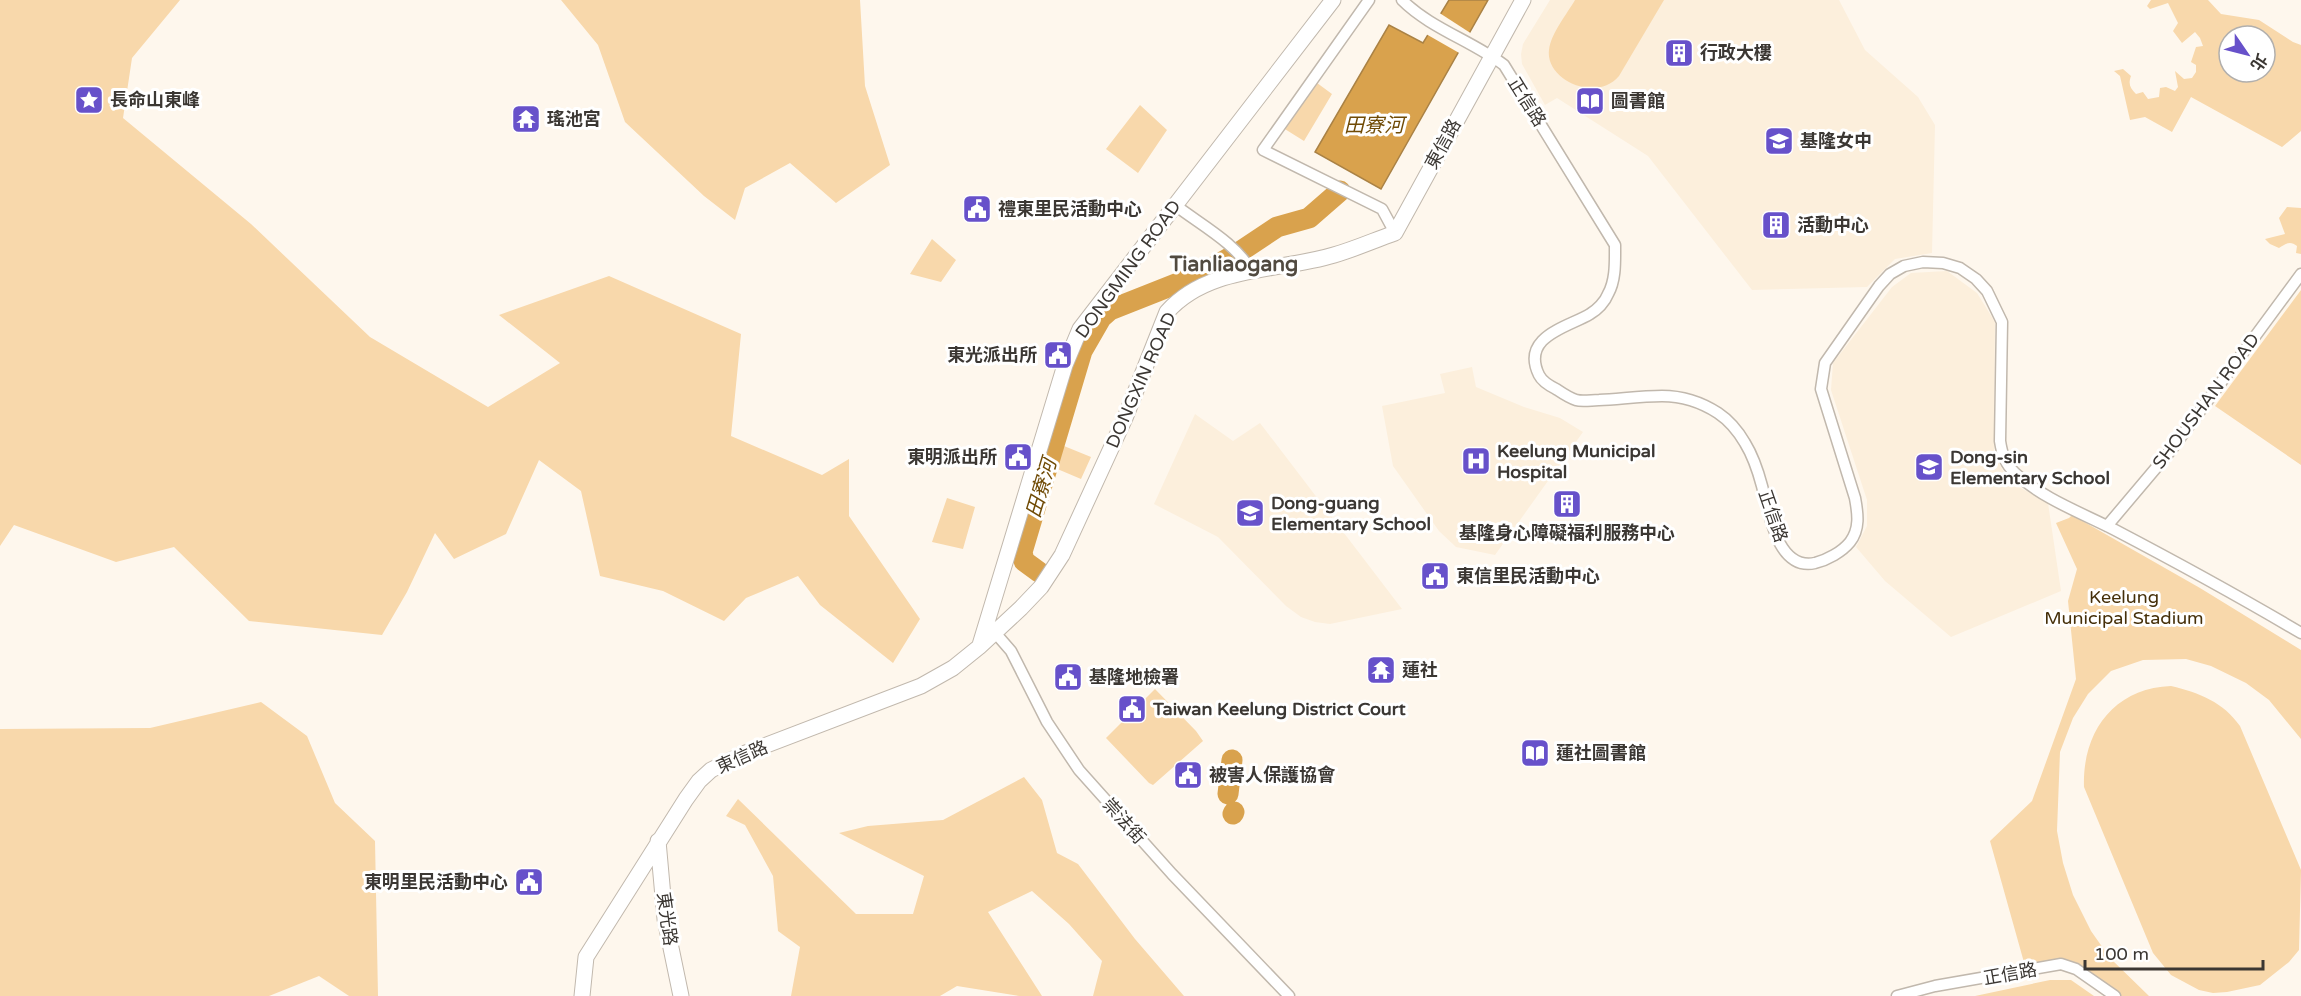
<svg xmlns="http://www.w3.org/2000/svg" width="2301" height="996" viewBox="0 0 2301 996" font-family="'Varela Round','Noto Sans TC',sans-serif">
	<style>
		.built { fill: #fcefdc }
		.green { fill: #f8d8ab; fill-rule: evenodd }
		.water { fill: #d9a24d; stroke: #aa8245; stroke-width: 1.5 }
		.pier { fill: #fef7ed }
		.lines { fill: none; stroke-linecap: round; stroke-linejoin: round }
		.river { stroke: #d9a24d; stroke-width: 21 }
		.street-casing { stroke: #c1b8ad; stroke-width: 13 }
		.secondary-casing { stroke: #c1b8ad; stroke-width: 17 }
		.street { stroke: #fff; stroke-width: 10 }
		.secondary { stroke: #fff; stroke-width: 15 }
		.labels { text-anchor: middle; stroke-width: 6; stroke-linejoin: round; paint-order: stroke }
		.poi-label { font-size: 18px; font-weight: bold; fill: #3b3733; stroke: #fff; text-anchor: start }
		.street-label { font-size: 18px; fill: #3b3733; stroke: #fff }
		.park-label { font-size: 18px; fill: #452f09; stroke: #fff }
		.water-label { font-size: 20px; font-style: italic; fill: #704b06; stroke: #fff }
		.quarter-label { font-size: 21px; font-weight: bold; fill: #514a40; stroke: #fff }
	</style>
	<rect width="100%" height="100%" fill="#fef7ed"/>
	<path class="built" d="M 1550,0 L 1839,0 L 1865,50 L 1918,97 L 1935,125 L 1932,253 L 1895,259 L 1867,287 L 1752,290 L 1648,156 L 1557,98 L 1545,105 L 1522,64 L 1521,54 L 1523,44 Z
		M 1947,271 L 1977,293 L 1995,322 L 1994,453 L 2008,481 L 2048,503 L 2061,591 L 1951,637 L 1885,581 L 1856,547 L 1867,526 L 1867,500 L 1831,390 L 1833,363 L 1892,287 L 1911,273 Z
		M 1472,367 L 1476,387 L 1524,407 L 1560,418 L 1583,432 L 1495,555 L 1456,547 L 1439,531 L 1393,466 L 1382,406 L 1445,393 L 1440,374 Z
		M 1195,414 L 1233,441 L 1260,423 L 1402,609 L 1330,624 L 1315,622 L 1301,617 L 1286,606 L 1218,537 L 1154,504 Z"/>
	<path class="green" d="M 0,0 L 180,0 L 132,58 L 123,118 L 251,224 L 370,337 L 488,407 L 560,363 L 499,315 L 609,276 L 741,334 L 731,436 L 822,475 L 849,459 L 849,516 L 920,619 L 893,663 L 820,605 L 798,576 L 746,598 L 724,621 L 663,591 L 600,576 L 581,491 L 539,460 L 506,534 L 454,559 L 435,533 L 407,592 L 382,635 L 249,621 L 174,547 L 116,562 L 14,525 L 0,546 Z
		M 561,0 L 860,0 L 865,86 L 890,165 L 836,203 L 790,163 L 745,188 L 735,220 L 704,196 L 625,122 L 598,45 Z
		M 1575,0 L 1664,0 L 1619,76 C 1596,103 1545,80 1549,50 C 1551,33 1567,14 1575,0 Z
		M 2151,0 L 2208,0 L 2221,14 L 2259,20 L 2293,42 L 2301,45 L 2301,131 L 2282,147 L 2191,97 L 2172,132 L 2145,117 L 2130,120 L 2120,76 L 2114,71 L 2123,69 L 2131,76 C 2128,84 2130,88 2136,94 L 2143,92 L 2148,99 L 2159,97 L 2160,88 L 2166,87 L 2175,91 L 2178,87 L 2175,71 L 2184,79 L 2192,78 L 2196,72 L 2196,65 L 2191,62 L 2196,47 L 2203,46 L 2200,38 L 2195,32 L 2182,43 L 2173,31 L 2178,23 L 2168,3 L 2150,9 L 2147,6 ZM 2229,36 L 2265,36 L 2265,72 L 2229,72 Z
		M 1313,80 L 1332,94 L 1304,141 L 1280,126 Z
		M 1140,105 L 1167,130 L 1138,173 L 1106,149 Z
		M 2287,207 L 2301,208 L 2301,254 L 2296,253 L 2297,246 C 2290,240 2285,244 2279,248 L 2270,244 L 2265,239 L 2285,234 L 2279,218 Z
		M 932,239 L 956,260 L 941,282 L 910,274 Z
		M 2301,290 L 2301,465 L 2215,406 Z
		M 1064,446 L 1091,457 L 1081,479 L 1055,468 Z
		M 947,498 L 975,507 L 963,549 L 932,542 Z
		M 2072,515 L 2200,588 L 2301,650 L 2301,739 L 2269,700 L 2246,683 L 2211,666 L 2186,659 L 2143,660 L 2111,671 L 2088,694 L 2073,718 L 2060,752 L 2057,831 L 2063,863 L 2073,895 L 2091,931 L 2110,958 L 2149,996 L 2120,996 L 2065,962 L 2046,961 L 2025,966 L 1990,841 L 2032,801 L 2076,679 L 2068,601 L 2077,569 L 2056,523 L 2069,518 Z
		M 2171,686 C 2200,693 2223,702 2240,726 L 2301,870 L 2299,950 L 2289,962 L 2260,985 L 2227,992 L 2213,993 L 2199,990 L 2171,975 L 2153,953 L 2084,787 C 2082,732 2114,688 2171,686 Z
		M 1155,689 L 1196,731 L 1203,741 L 1153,785 L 1149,783 L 1106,738 Z
		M 261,702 L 307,736 L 335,803 L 375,841 L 378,996 L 349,996 L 319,976 L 269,996 L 0,996 L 0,729 L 150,728 Z
		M 1024,777 L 1042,800 L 1057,853 L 1078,864 L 1135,939 L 1184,996 L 1093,996 L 1102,961 L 1069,924 L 1032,891 L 988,912 L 1042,996 L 1019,996 L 957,986 L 940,996 L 791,996 L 800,947 L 778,931 L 773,876 L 745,825 L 726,816 L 738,799 L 856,914 L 913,914 L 924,876 L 839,833 L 868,826 L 943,820 Z
		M 2050,980 L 2071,980 L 2094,996 L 1975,996 Z"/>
	<path class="water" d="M 1449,0 L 1488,0 L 1381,189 L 1315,152 L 1389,25 L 1423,43 Z"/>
	<path class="pier" d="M 1438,12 L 1472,34 L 1461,54 L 1426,34 Z"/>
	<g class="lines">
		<path class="river" d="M 1039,572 L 1024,561 L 1022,552 L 1082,351 L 1101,318 L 1110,310 L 1201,274 L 1238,253 L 1277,227 L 1309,218 L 1340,191
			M 1228,794 L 1232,760
			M 1233,814 L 1234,812"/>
		<g class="street-casing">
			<path id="street" d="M 1369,0 L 1263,150 L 1382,209 L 1395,233
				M 1402,0 C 1430,28 1472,41 1504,65 L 1615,245 C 1615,261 1616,280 1608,294 C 1605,302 1597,310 1590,314 C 1569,327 1520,336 1539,375 C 1542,381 1550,386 1556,389 C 1562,393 1569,398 1576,400 C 1582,402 1592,400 1599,400 C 1620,399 1641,396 1662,396 C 1682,396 1701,402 1718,413 C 1730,421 1738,431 1745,443 C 1753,456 1758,471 1762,486 C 1769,512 1777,571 1815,563 C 1827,560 1842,552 1850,542 C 1860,529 1858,514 1855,498 L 1821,389 L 1825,363 L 1879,286 L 1890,274 L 1904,266 L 1923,262 L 1943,263 L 1960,268 L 1976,279 L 1987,291 L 2002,322 L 2000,441 C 2002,454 2005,464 2015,473 C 2043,499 2082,513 2115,530 C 2178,563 2240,597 2301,633
				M 1175,205 C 1201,225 1236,243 1252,272
				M 2107,526 L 2172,449 L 2301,274
				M 991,628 L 1011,651 L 1047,722 L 1079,770 L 1172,874 L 1289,996
				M 1897,996 L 1935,986 L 2061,964 L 2076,969 L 2115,996"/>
		</g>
		<g class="secondary-casing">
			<path id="secondary" d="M 980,645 L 1065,365 L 1080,329 L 1333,0
				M 658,841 L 665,919 L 681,996
				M 582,996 L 586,957 L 686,799 L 699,781 L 711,770 L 743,754 L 921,686 L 953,668 L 979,647 L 1021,608 L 1041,587 L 1062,555 L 1125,418 L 1167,312 C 1209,265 1278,272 1334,255 C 1355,249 1375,240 1395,233 L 1523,0"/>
		</g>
		<use href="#street" class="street"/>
		<use href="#secondary" class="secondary"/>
	</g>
	<defs>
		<g id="building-square" transform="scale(1.5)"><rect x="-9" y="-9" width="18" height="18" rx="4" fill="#6751ca" stroke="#fff"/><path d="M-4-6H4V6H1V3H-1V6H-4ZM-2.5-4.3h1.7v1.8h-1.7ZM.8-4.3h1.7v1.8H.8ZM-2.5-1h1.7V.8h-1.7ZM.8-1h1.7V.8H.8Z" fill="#fff"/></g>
		<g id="sight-square" transform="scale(1.5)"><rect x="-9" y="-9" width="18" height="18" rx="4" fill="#6751ca" stroke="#fff"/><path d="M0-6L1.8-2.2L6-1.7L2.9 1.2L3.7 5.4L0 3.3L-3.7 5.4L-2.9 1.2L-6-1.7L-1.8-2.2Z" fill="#fff"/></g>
		<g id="library-square" transform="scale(1.5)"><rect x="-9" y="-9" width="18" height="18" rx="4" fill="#6751ca" stroke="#fff"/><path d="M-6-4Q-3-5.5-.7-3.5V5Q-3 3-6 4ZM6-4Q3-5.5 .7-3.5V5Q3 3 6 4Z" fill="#fff"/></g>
		<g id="temple-square" transform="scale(1.5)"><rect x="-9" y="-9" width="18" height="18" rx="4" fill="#6751ca" stroke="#fff"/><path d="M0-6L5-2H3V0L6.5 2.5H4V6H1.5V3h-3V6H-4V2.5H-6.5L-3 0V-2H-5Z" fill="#fff"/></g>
		<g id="school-square" transform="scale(1.5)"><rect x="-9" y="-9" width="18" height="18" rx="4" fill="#6751ca" stroke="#fff"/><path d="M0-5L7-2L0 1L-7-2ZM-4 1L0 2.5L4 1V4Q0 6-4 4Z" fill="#fff"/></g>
		<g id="civic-square" transform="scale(1.5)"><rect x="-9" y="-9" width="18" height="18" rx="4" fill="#6751ca" stroke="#fff"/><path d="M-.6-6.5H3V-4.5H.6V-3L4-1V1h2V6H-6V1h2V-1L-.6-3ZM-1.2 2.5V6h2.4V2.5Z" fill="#fff"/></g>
		<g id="hospital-square" transform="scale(1.5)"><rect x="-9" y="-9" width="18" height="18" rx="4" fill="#6751ca" stroke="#fff"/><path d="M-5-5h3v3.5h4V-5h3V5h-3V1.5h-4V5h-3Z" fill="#fff"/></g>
	</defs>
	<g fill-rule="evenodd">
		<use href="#building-square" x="1679" y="53"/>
		<use href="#sight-square" x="89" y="100"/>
		<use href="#library-square" x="1590" y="101"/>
		<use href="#temple-square" x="526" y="119"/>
		<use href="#school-square" x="1779" y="141"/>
		<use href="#civic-square" x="977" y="209"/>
		<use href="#building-square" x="1776" y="225"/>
		<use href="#civic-square" x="1058" y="355"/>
		<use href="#civic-square" x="1018" y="457"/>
		<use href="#hospital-square" x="1476" y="461"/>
		<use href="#school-square" x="1929" y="467"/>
		<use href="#building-square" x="1567" y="504"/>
		<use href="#school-square" x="1250" y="513"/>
		<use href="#civic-square" x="1435" y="576"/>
		<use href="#temple-square" x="1381" y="670"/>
		<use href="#civic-square" x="1068" y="677"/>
		<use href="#civic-square" x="1132" y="709"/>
		<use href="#library-square" x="1535" y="753"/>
		<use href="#civic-square" x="1188" y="775"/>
		<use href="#civic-square" x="529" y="882"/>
	</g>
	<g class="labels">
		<g class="poi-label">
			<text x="1700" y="59">行政大樓</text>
			<text x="110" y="106">長命山東峰</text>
			<text x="1611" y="107">圖書館</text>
			<text x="547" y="125">瑤池宮</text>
			<text x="1800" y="147">基隆女中</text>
			<text x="998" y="215">禮東里民活動中心</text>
			<text x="1797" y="231">活動中心</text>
			<text x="1037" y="361" text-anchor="end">東光派出所</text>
			<text x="1497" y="457">Keelung Municipal<tspan x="1497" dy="21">Hospital</tspan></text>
			<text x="997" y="463" text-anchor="end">東明派出所</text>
			<text x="1950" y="463">Dong-sin<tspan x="1950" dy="21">Elementary School</tspan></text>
			<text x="1271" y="509">Dong-guang<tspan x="1271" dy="21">Elementary School</tspan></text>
			<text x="1567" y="539" text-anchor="middle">基隆身心障礙福利服務中心</text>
			<text x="1456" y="582">東信里民活動中心</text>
			<text x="1402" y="676">蓮社</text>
			<text x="1089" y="683">基隆地檢署</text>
			<text x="1153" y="715">Taiwan Keelung District Court</text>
			<text x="1556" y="759">蓮社圖書館</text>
			<text x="1209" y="781">被害人保護協會</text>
			<text x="508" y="888" text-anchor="end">東明里民活動中心</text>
		</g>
		<g class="street-label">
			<text transform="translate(1527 102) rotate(58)" y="6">正信路</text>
			<text transform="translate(1443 144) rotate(-61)" y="6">東信路</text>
			<text transform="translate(1128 269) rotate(-54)" y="6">DONGMING ROAD</text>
			<text transform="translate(1141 380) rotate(-66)" y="6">DONGXIN ROAD</text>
			<text transform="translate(2206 401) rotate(-53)" y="6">SHOUSHAN ROAD</text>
			<text transform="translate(1773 516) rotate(71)" y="6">正信路</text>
			<text transform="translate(742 757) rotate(-24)" y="6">東信路</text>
			<text transform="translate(1124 821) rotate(48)" y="6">崇法街</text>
			<text transform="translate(667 919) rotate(82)" y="6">東光路</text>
			<text transform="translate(2010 974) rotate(-10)" y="6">正信路</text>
		</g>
		<g class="park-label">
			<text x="2124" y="603">Keelung<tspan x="2124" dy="21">Municipal Stadium</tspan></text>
		</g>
		<g class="water-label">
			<text x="1374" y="132">田寮河</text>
			<text transform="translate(1041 488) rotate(-73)" y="7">田寮河</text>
		</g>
		<g class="quarter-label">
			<text x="1234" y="271">Tianliaogang</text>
		</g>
	</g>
	<g transform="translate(2247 54) rotate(125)"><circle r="28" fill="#ffffff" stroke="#b1afad" stroke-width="1.5"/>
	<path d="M0-4.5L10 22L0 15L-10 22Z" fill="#6751ca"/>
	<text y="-9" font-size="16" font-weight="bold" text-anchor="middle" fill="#3b3733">北</text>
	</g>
	<path d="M2085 960v9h178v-9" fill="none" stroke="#3b3733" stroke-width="3"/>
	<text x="2094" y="960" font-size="18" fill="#3b3733" stroke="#ffffff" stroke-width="4.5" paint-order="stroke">100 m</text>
</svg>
